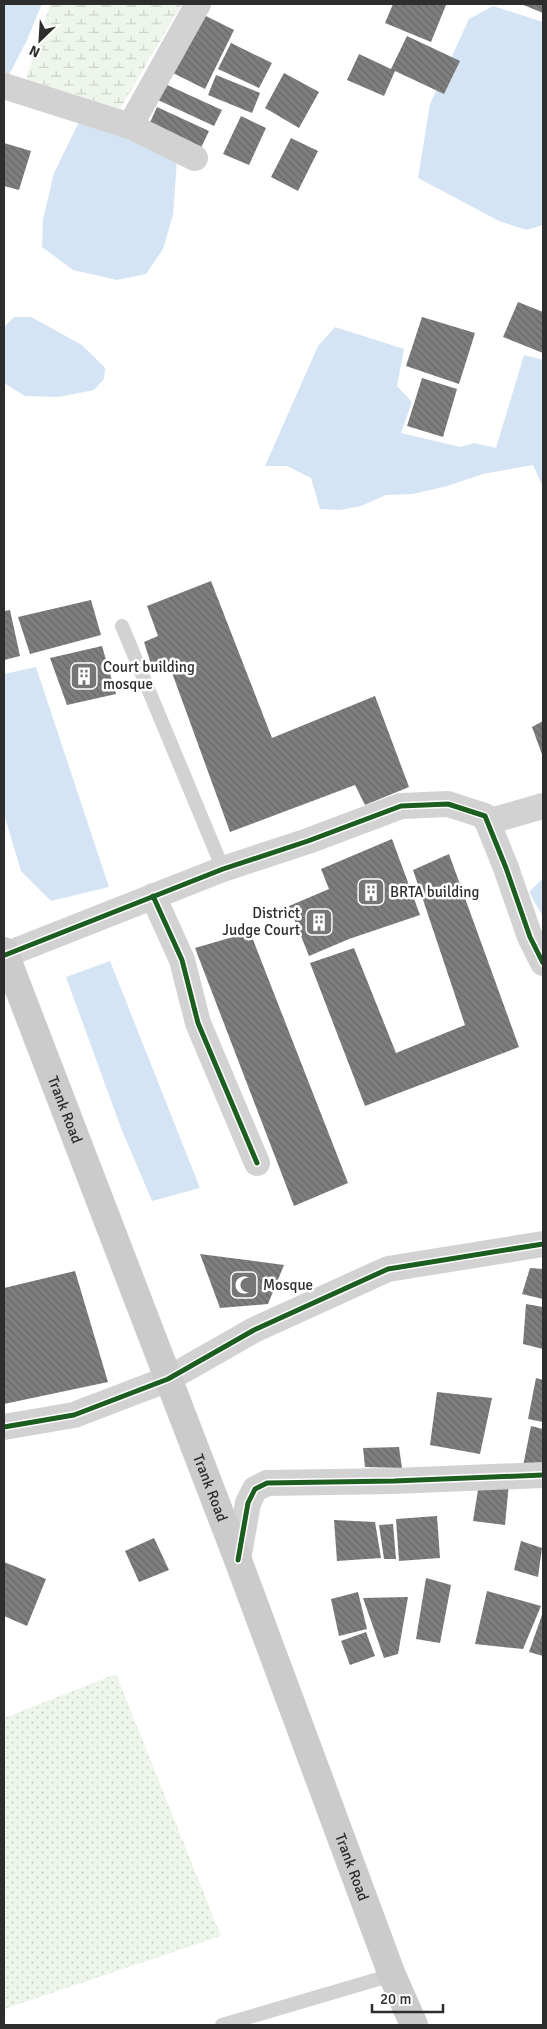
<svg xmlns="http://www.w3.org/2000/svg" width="547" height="2029" viewBox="0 0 547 2029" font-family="Signika,sans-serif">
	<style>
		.wetland { fill: url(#wetland-marsh) }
		.park { fill: url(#park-dots) }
		.water { fill: #d5e4f4 }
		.building { fill: url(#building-back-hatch) }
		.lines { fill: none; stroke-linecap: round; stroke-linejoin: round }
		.service { stroke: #d2d2d2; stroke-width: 14 }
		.minor { stroke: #d2d2d2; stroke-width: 26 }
		.secondary { stroke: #cbcbcb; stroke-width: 28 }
		.cycleway-casing { stroke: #fff; stroke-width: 8 }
		.cycleway { stroke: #1b5e20; stroke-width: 5 }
		.labels { text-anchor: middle; stroke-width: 5; stroke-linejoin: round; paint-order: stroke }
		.poi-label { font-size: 15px; fill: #2d2d2d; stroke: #fff; text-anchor: start }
		.street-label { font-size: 15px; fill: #2d2d2d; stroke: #fff }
	</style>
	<defs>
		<pattern id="wetland-marsh" width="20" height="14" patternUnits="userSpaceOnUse" patternTransform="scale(1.25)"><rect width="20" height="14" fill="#eef5ea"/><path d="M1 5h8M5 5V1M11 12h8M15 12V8" fill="none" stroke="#ccd2c9"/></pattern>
		<pattern id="park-dots" width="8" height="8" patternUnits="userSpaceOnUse" patternTransform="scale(1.25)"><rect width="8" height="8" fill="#eef5ea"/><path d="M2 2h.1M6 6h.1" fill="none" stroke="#ccd2c9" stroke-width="1.8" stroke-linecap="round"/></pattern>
		<pattern id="building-back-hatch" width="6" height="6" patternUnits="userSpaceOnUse" patternTransform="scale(1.25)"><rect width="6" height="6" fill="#7e7e7e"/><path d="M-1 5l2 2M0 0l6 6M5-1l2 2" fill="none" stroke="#686868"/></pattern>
	</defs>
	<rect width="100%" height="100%" fill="#fff"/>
	<path class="wetland" d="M 50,4 L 182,4 L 120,109 L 26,79 Z"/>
	<path class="park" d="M 116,1674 L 221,1936 L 4,2009 L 4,1718 Z"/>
	<path class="water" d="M 4,4 L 42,4 L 27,40 L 7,79 L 4,79 Z
		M 493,6 L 543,22 L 543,225 L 527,230 L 499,221 L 418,178 L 430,104 L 469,19 Z
		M 94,118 L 177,160 L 173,215 L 163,249 L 146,274 L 117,280 L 73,270 L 42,247 L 43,219 L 54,173 L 79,122 Z
		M 14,317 L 31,317 L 82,345 L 105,368 L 104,379 L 94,390 L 59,397 L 25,396 L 4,383 L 4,327 Z
		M 335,327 L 404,349 L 397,386 L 412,402 L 401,433 L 460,447 L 474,443 L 496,448 L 524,355 L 543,360 L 543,487 L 533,465 L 483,474 L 447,486 L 413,494 L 386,495 L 361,506 L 340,510 L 320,509 L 311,478 L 287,466 L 265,466 L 318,346 Z
		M 36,667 L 109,887 L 51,901 L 21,871 L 4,814 L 4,674 Z
		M 543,878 L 543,917 L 529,892 Z
		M 110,961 L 200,1188 L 152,1201 L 121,1128 L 66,977 Z"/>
	<path class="building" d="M 393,4 L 446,5 L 431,42 L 385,23 Z
		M 521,4 L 543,4 L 543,13 Z
		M 200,13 L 234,30 L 205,89 L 171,72 Z
		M 407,36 L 460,61 L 444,94 L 395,71 L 384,96 L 347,80 L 359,54 L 391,69 Z
		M 231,43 L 272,63 L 259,88 L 218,69 Z
		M 284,73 L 319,92 L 299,128 L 265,108 Z
		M 216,75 L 260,93 L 252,113 L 208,95 Z
		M 165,84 L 222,110 L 214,126 L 158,100 Z
		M 157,107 L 209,131 L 200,150 L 148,127 Z
		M 241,116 L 266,128 L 249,165 L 223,154 Z
		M 291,138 L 318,151 L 298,191 L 271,177 Z
		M 4,143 L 31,151 L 19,190 L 4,186 Z
		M 518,302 L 543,312 L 543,353 L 503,337 Z
		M 422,317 L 475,333 L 459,384 L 406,366 Z
		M 422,378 L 457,389 L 443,437 L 407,426 Z
		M 211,581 L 272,738 L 375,696 L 409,787 L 365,805 L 355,785 L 230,832 L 167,659 L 151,664 L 144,642 L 158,636 L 147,606 Z
		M 91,600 L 101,635 L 30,654 L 18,617 Z
		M 10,610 L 20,656 L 4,660 L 4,611 Z
		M 102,646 L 116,694 L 67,705 L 50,658 Z
		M 543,721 L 543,757 L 532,727 Z
		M 392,839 L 420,915 L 349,939 L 309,956 L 289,906 L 329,889 L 321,869 Z
		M 449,854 L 519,1047 L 365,1106 L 310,963 L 354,948 L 396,1053 L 465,1025 L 413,870 Z
		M 250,932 L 348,1183 L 294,1206 L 195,948 Z
		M 200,1254 L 284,1265 L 268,1304 L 220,1308 Z
		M 530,1268 L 543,1269 L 543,1299 L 522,1294 Z
		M 75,1271 L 108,1382 L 4,1404 L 4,1288 Z
		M 526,1304 L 543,1307 L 543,1349 L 523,1344 Z
		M 536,1378 L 543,1380 L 543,1422 L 528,1419 Z
		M 437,1392 L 492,1398 L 480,1454 L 430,1445 Z
		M 531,1426 L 543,1429 L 543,1468 L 523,1466 Z
		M 399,1447 L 402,1468 L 365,1467 L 363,1448 Z
		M 480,1477 L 509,1483 L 505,1525 L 473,1521 Z
		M 437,1516 L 440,1558 L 399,1561 L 396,1519 Z
		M 334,1520 L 375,1522 L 381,1558 L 337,1561 Z
		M 393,1524 L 396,1559 L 384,1559 L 379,1525 Z
		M 154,1538 L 169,1570 L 139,1582 L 125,1551 Z
		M 521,1541 L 542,1548 L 538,1577 L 514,1570 Z
		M 4,1562 L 46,1579 L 27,1626 L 4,1616 Z
		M 426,1578 L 451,1585 L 440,1643 L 416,1639 Z
		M 487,1591 L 541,1606 L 523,1649 L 475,1644 Z
		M 358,1592 L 367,1629 L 339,1636 L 331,1599 Z
		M 408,1597 L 398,1654 L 384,1658 L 363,1598 Z
		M 543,1612 L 543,1656 L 529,1652 Z
		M 366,1632 L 375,1656 L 350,1665 L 341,1641 Z"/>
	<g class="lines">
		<path class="service" d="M 122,626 L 223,869
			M 222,2025 L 392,1975"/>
		<path class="minor" d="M 4,86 L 130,126 L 195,158
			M 130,126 L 198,4
			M 487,822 L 543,806
			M 153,896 L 182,960 L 198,1023 L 257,1163
			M 5,955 L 223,869 L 308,841 L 401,806 L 448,804 L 485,816 L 506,868 L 530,937 L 543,963
			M 4,1427 L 74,1415 L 168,1379 L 254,1330 L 388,1269 L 543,1244
			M 238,1560 L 248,1503 L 255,1489 L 267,1483 L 394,1481 L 543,1475"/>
		<path class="secondary" id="s1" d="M 4,951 L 238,1560 L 392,1975 L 414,2025"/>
		<g class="cycleway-casing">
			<path id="cycleway" d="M 153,896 L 182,960 L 198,1023 L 257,1163
				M 5,955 L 223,869 L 308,841 L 401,806 L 448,804 L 485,816 L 506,868 L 530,937 L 543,963
				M 4,1427 L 74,1415 L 168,1379 L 254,1330 L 388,1269 L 543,1244
				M 238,1560 L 248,1503 L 255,1489 L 267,1483 L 394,1481 L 543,1475"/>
		</g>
		<use href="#cycleway" class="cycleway"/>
	</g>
	<defs>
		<g id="building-square" transform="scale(1.4375)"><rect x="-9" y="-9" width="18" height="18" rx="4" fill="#767676" stroke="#fff"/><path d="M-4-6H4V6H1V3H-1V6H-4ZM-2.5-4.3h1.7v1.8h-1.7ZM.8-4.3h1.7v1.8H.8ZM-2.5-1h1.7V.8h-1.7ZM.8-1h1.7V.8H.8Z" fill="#fff"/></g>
		<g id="mosque-square" transform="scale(1.4375)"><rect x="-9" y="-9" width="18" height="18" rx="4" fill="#767676" stroke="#fff"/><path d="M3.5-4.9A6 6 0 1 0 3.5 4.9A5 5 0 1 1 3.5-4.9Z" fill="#fff"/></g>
	</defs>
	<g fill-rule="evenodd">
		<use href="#building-square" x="84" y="676"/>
		<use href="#building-square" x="371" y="892"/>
		<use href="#building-square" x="319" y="922"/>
		<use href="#mosque-square" x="244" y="1285"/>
	</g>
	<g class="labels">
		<g class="poi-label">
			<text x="103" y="672">Court building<tspan x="103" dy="17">mosque</tspan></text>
			<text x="390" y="897">BRTA building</text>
			<text x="300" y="918" text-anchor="end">District<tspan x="300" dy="17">Judge Court</tspan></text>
			<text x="263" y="1290">Mosque</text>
		</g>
		<g class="street-label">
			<text dy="5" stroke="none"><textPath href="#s1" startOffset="170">Trank Road</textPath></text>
			<text dy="5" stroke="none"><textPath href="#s1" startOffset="575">Trank Road</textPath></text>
			<text dy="5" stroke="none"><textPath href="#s1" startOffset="980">Trank Road</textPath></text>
		</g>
	</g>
	<rect width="547" height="2029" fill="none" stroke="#2d2d2d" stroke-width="10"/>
	<g transform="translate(40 40) rotate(205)" stroke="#ffffff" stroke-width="4" paint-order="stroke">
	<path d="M0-4L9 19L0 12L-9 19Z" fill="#2d2d2d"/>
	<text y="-8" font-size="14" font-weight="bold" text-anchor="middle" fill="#2d2d2d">N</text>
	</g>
	<path d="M372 2004v8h71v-8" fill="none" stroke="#2d2d2d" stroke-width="2.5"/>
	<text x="380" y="2004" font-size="15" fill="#2d2d2d" stroke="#ffffff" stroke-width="4" paint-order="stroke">20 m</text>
</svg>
